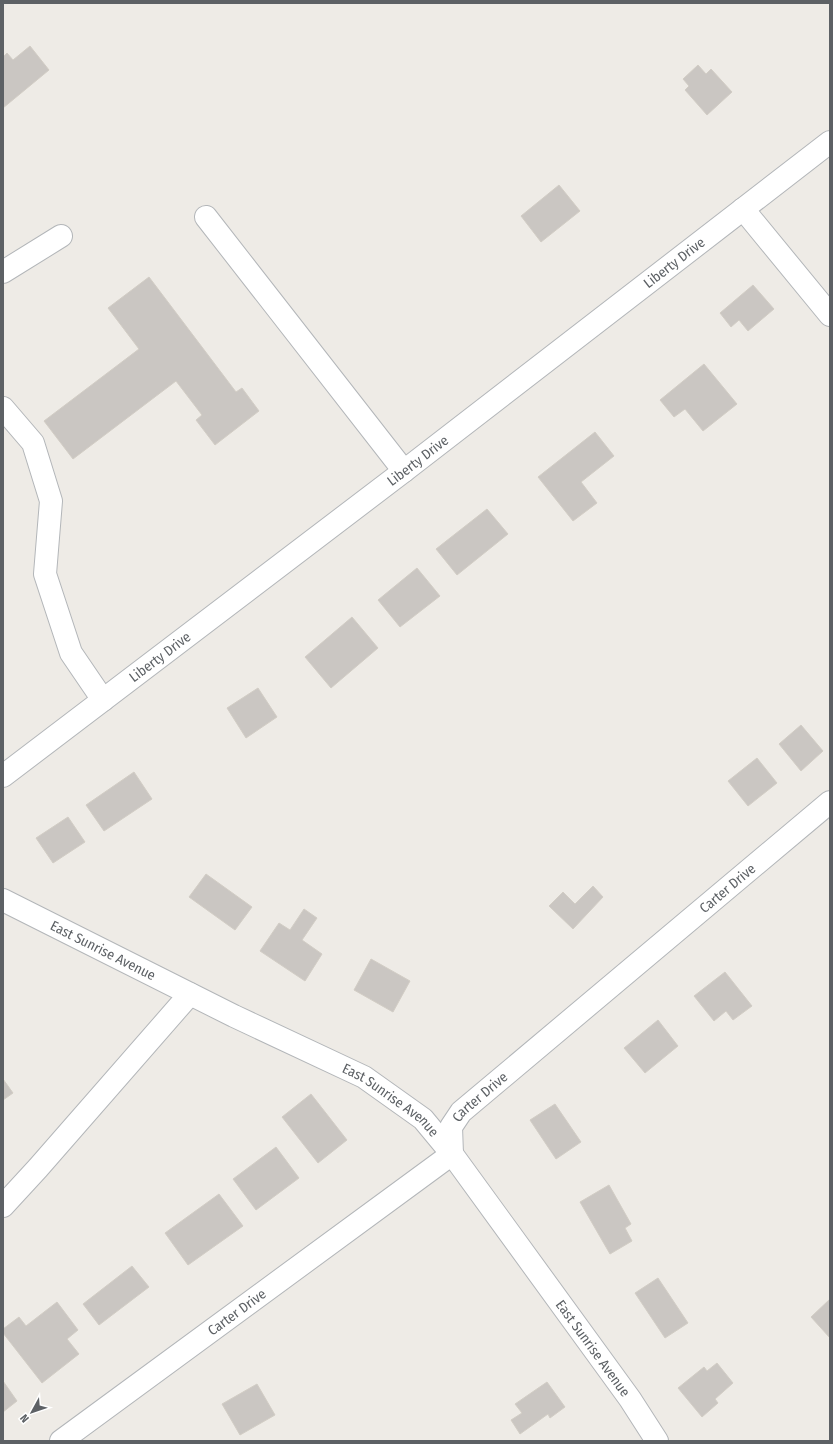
<svg xmlns="http://www.w3.org/2000/svg" width="833" height="1444" viewBox="0 0 833 1444" font-family="'Fira Sans Condensed',sans-serif">
	<style>
		.building { fill: #cac6c2; stroke: #d2cdc5 }
		.lines { fill: none; stroke-linecap: round; stroke-linejoin: round }
		.minor-casing { stroke: #b3b6b9; stroke-width: 24 }
		.minor { stroke: #fff; stroke-width: 22 }
		.labels { text-anchor: middle; stroke-width: 3; stroke-linejoin: round; paint-order: stroke }
		.street-label { font-size: 14px; fill: #5d6165; stroke: #fff }
	</style>
	<rect width="100%" height="100%" fill="#eeebe6"/>
	<path class="building" d="M 30,46 L 49,70 L 3,108 L 3,57 L 7,53 L 13,60 Z
		M 698,65 L 706,74 L 711,69 L 732,92 L 707,115 L 685,90 L 689,86 L 683,79 Z
		M 559,185 L 580,211 L 541,242 L 521,216 Z
		M 149,277 L 236,392 L 242,388 L 259,411 L 215,445 L 196,420 L 202,415 L 176,381 L 73,459 L 44,421 L 139,349 L 108,308 Z
		M 753,285 L 774,309 L 748,331 L 739,320 L 731,327 L 720,313 Z
		M 704,364 L 737,404 L 703,431 L 685,409 L 674,417 L 660,400 Z
		M 595,432 L 614,456 L 581,482 L 597,503 L 573,521 L 538,477 Z
		M 487,509 L 508,534 L 457,575 L 436,549 Z
		M 417,568 L 440,596 L 400,627 L 378,600 Z
		M 352,617 L 378,648 L 331,688 L 305,657 Z
		M 258,688 L 277,717 L 246,738 L 227,708 Z
		M 801,725 L 823,751 L 801,771 L 779,744 Z
		M 757,758 L 777,783 L 748,806 L 728,781 Z
		M 134,772 L 152,799 L 104,831 L 86,805 Z
		M 68,817 L 85,842 L 53,863 L 36,838 Z
		M 206,874 L 252,907 L 235,930 L 189,897 Z
		M 593,886 L 603,897 L 573,929 L 549,906 L 563,892 L 575,904 Z
		M 304,909 L 317,918 L 302,940 L 322,954 L 305,981 L 260,951 L 279,923 L 290,930 Z
		M 371,959 L 410,981 L 393,1012 L 354,990 Z
		M 725,972 L 752,1006 L 733,1020 L 726,1011 L 714,1021 L 694,996 Z
		M 658,1020 L 678,1046 L 645,1073 L 624,1048 Z
		M 3,1079 L 13,1093 L 3,1100 Z
		M 311,1094 L 347,1140 L 318,1163 L 282,1117 Z
		M 555,1104 L 581,1142 L 556,1159 L 530,1120 Z
		M 276,1147 L 299,1178 L 256,1210 L 233,1179 Z
		M 609,1185 L 631,1224 L 625,1228 L 632,1241 L 610,1254 L 580,1202 Z
		M 219,1194 L 243,1226 L 188,1265 L 165,1233 Z
		M 132,1266 L 149,1287 L 99,1325 L 83,1304 Z
		M 658,1278 L 688,1323 L 665,1338 L 635,1293 Z
		M 830,1299 L 830,1338 L 811,1317 Z
		M 57,1302 L 78,1330 L 67,1339 L 79,1354 L 42,1383 L 3,1333 L 3,1329 L 19,1317 L 26,1326 Z
		M 717,1363 L 733,1383 L 715,1399 L 718,1403 L 702,1417 L 678,1388 L 704,1367 L 707,1371 Z
		M 3,1381 L 17,1401 L 3,1412 Z
		M 547,1382 L 565,1407 L 550,1418 L 548,1414 L 520,1434 L 511,1420 L 522,1413 L 515,1404 Z
		M 257,1384 L 275,1415 L 240,1435 L 222,1404 Z"/>
	<g class="lines">
		<g class="minor-casing">
			<g id="minor">
				<path d="M 743,209 L 830,315"/>
				<path d="M 206,217 L 404,471"/>
				<path d="M 3,272 L 61,236"/>
				<path d="M 3,408 L 33,443 L 51,501 L 45,574 L 71,653 L 103,700"/>
				<path id="s1" d="M 3,776 L 404,471 L 830,142"/>
				<path id="s2" d="M 3,900 L 234,1016 L 364,1077 L 423,1119 L 452,1154 L 630,1399 L 657,1441"/>
				<path d="M 3,1206 L 38,1168 L 190,994"/>
				<path id="s3" d="M 61,1441 L 452,1154 L 451,1127 L 461,1112 L 830,802"/>
			</g>
		</g>
		<use href="#minor" class="minor"/>
	</g>
	<g class="labels">
		<g class="street-label">
			<text dy="5" stroke="none"><textPath href="#s1" startOffset="845">Liberty Drive</textPath></text>
			<text dy="5" stroke="none"><textPath href="#s1" startOffset="521">Liberty Drive</textPath></text>
			<text dy="5" stroke="none"><textPath href="#s1" startOffset="197">Liberty Drive</textPath></text>
			<text dy="5" stroke="none"><textPath href="#s3" startOffset="878">Carter Drive</textPath></text>
			<text dy="5" stroke="none"><textPath href="#s2" startOffset="112">East Sunrise Avenue</textPath></text>
			<text dy="5" stroke="none"><textPath href="#s3" startOffset="554">Carter Drive</textPath></text>
			<text dy="5" stroke="none"><textPath href="#s2" startOffset="437">East Sunrise Avenue</textPath></text>
			<text dy="5" stroke="none"><textPath href="#s3" startOffset="218">Carter Drive</textPath></text>
			<text dy="5" stroke="none"><textPath href="#s2" startOffset="760">East Sunrise Avenue</textPath></text>
		</g>
	</g>
	<rect width="833" height="1444" fill="none" stroke="#5d6165" stroke-width="8"/>
	<g transform="translate(32 1412) rotate(230)" stroke="#ffffff" stroke-width="3" paint-order="stroke">
	<path d="M0-3L7 15L0 10L-7 15Z" fill="#5d6165"/>
	<text y="-6" font-size="11" font-weight="bold" text-anchor="middle" fill="#5d6165">N</text>
	</g>
</svg>
